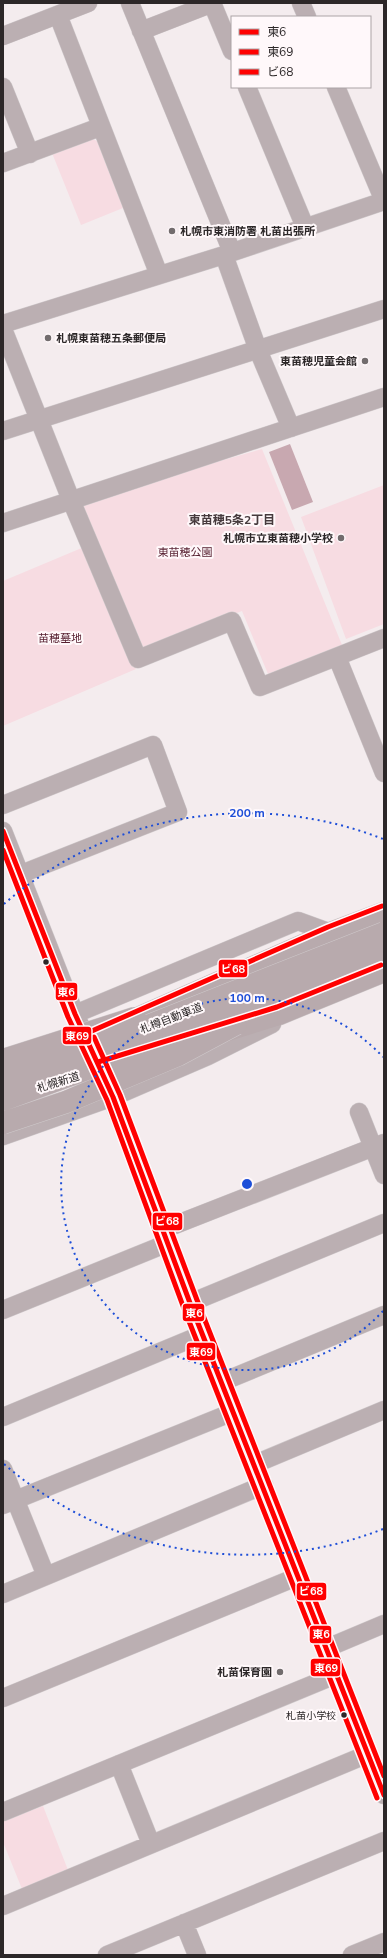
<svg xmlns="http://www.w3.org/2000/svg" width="387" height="1958" viewBox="0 0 387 1958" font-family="'Nunito Sans','Noto Sans JP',sans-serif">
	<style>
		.green { fill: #f7dce2 }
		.water { fill: #c8a8b0 }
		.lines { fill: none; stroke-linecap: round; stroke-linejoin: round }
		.minor-casing { stroke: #cfc9cb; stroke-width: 19 }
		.highway-casing { stroke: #cfc9cb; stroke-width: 23 }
		.minor { stroke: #bbafb2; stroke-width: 18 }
		.highway { stroke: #b8aaad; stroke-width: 22 }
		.highway-bridge-casing { stroke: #cfc9cb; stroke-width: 23; stroke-linecap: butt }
		.highway-bridge { stroke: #b8aaad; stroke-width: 22 }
		.bus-1-casing { stroke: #fff8fa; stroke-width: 8 }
		.bus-2-casing { stroke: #fff8fa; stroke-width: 8 }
		.bus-3-casing { stroke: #fff8fa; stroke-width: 8 }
		.bus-1 { stroke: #f00; stroke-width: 5 }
		.bus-2 { stroke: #f00; stroke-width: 5 }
		.bus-3 { stroke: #f00; stroke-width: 5 }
		.ring { fill: none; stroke: #1d4ed8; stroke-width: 2; stroke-dasharray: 2 4 }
		.poi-dot { fill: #726c6d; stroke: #fff8fa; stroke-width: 1.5 }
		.bus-dot { fill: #2c2728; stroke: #fff8fa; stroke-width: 1.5 }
		.labels { text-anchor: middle; stroke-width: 4; stroke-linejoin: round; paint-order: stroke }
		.bus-label { font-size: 10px; fill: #2c2728; stroke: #fff8fa; text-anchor: end }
		.poi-label { font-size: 11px; font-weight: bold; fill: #2c2728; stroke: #fff8fa; text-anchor: end }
		.park-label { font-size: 11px; fill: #572031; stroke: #fff8fa }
		.street-label { font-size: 11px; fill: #2c2728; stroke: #fff8fa }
		.neighbourhood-label { font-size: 12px; font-weight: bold; fill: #463a3d; stroke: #fff8fa }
		.centre { fill: #1d4ed8; stroke: #fff8fa; stroke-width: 2 }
		.ring-label { font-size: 12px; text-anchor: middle; font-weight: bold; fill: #1d4ed8; stroke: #fff8fa; stroke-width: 4; stroke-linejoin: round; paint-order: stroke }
		.line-badge { stroke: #fff8fa; stroke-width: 1.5 }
		.badge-label { font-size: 11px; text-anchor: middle; font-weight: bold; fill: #fff }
	</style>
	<rect width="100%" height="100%" fill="#f4ecee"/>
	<path class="green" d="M 90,138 L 97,141 L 123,208 L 81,225 L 52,153 Z
		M 262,449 L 342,645 L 268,674 L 242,611 L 144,649 L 82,506 L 206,465 Z
		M 384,485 L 384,624 L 346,639 L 301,517 Z
		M 84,547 L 136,669 L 3,726 L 3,581 Z
		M 43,1806 L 68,1870 L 22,1889 L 3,1842 L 3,1821 Z"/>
	<path class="water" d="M 290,444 L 313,502 L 292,510 L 269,452 Z"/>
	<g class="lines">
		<g class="minor-casing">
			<path id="minor" d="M 130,3 L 232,252
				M 212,3 L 232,51
				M 301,3 L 307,17
				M 58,15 L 159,275
				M 141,31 L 213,3
				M 3,36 L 88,3
				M 3,87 L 30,154
				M 247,87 L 305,227
				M 3,163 L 100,127
				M 224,255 L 258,350 L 291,428
				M 3,324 L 224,255 L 384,201 L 336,87
				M 3,329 L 71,500 L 138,659 L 232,621 L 260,687 L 384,638
				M 3,431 L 384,309
				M 3,523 L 384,397
				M 337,657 L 384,773
				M 3,805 L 153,745 L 178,812 L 21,874
				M 3,831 L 75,1014 L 90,1046
				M 75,1014 L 298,921 L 331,933
				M 102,1073 L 384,1795
				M 359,1112 L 384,1175
				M 3,1136 L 113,1097 L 208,1056 L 272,1024
				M 162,1230 L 384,1143
				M 190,1303 L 384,1223
				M 3,1310 L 168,1243
				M 222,1382 L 384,1315
				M 3,1417 L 203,1334
				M 255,1464 L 384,1410
				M 3,1469 L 46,1576
				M 3,1505 L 233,1412
				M 3,1594 L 264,1485
				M 327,1648 L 384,1624
				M 3,1698 L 299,1576
				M 119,1764 L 151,1844
				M 3,1812 L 338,1674
				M 3,1906 L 368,1754
				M 184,1923 L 197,1955
				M 107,1955 L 384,1841
				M 352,1955 L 384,1942"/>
		</g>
		<g class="highway-casing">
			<path id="highway" d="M 118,1027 L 331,933 L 384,913
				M 218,1033 L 279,1014 L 384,971"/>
		</g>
		<use href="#minor" class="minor"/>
		<use href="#highway" class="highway"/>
		<g class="highway-bridge-casing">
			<path id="highway-bridge" d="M 3,1060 L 135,1018
				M 3,1083 L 384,933
				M 3,1100 L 109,1061 L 384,953
				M 3,1123 L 66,1102 L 178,1055 L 236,1024"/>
		</g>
		<use href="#highway-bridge" class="highway-bridge"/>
		<g class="bus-1-casing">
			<path id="bus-1" d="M 3,831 L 75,1014 L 113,1097 L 190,1303 L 384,1795"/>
		</g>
		<g class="bus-2-casing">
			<path id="bus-2" d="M 3,850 L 68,1017 L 107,1100 L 183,1306 L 377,1798"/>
		</g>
		<g class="bus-3-casing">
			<path id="bus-3" d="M 85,1034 L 328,927 L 382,906
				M 94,1037 L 120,1095 L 197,1300 L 384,1776
				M 98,1062 L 277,1007 L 381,965"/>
		</g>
		<use href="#bus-1" class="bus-1"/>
		<use href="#bus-2" class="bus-2"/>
		<use href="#bus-3" class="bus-3"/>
	</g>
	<g class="ring">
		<path d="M383 1311A186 186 0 1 1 383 1057"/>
		<path d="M383 1529A371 371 0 0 1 4 1464M4 904A371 371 0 0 1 383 839"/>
	</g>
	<g class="poi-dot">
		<circle cx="172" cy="231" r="4"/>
		<circle cx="48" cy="338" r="4"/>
		<circle cx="365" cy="361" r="4"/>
		<circle cx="341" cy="538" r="4"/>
		<circle cx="280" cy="1672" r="4"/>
	</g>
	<g class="bus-dot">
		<circle cx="46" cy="962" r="3.5"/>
		<circle cx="344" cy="1715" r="3.5"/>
	</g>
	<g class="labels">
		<g class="bus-label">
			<text x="336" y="1719">札苗小学校</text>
		</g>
		<g class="poi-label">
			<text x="180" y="235" text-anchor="start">札幌市東消防署 札苗出張所</text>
			<text x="56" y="342" text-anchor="start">札幌東苗穂五条郵便局</text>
			<text x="357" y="365">東苗穂児童会館</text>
			<text x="333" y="542">札幌市立東苗穂小学校</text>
			<text x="272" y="1676">札苗保育園</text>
		</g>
		<g class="park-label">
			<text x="185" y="556">東苗穂公園</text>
			<text x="60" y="642">苗穂墓地</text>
		</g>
		<g class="street-label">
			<text transform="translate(171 1018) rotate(-21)" y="4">札樽自動車道</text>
			<text transform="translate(58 1082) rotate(-17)" y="4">札幌新道</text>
		</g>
		<g class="neighbourhood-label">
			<text x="232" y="524">東苗穂5条2丁目</text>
		</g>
	</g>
	<circle cx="247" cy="1184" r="6" class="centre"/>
	<g class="ring-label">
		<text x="247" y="817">200 m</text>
		<text x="247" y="1002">100 m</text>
	</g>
	<g class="line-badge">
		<rect x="218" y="959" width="30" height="19" rx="4" fill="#f00"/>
		<rect x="55" y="982" width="23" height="19" rx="4" fill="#f00"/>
		<rect x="62" y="1026" width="30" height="19" rx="4" fill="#f00"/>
		<rect x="152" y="1212" width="31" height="19" rx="4" fill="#f00"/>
		<rect x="182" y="1303" width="23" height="19" rx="4" fill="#f00"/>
		<rect x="186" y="1342" width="30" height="19" rx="4" fill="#f00"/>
		<rect x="296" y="1582" width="31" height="19" rx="4" fill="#f00"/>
		<rect x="309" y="1625" width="23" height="19" rx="4" fill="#f00"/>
		<rect x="310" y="1658" width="31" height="19" rx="4" fill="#f00"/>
	</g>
	<g class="badge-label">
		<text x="233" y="973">ビ68</text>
		<text x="66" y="996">東6</text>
		<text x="77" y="1040">東69</text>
		<text x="167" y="1225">ビ68</text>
		<text x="194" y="1317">東6</text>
		<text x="201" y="1356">東69</text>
		<text x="311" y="1595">ビ68</text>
		<text x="321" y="1638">東6</text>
		<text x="326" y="1672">東69</text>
	</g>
	<rect width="387" height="1958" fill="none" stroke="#2c2728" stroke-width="8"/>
	<rect x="231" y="16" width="140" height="72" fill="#fff8fa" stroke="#aba4a6"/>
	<rect x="239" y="29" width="20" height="6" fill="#ff0000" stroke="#aba4a6"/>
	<text x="267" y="36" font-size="12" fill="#2c2728">東6</text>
	<rect x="239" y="49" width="20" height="6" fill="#ff0000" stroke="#aba4a6"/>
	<text x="267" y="56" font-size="12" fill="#2c2728">東69</text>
	<rect x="239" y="69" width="20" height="6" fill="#ff0000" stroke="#aba4a6"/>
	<text x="267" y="76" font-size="12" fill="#2c2728">ビ68</text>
</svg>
